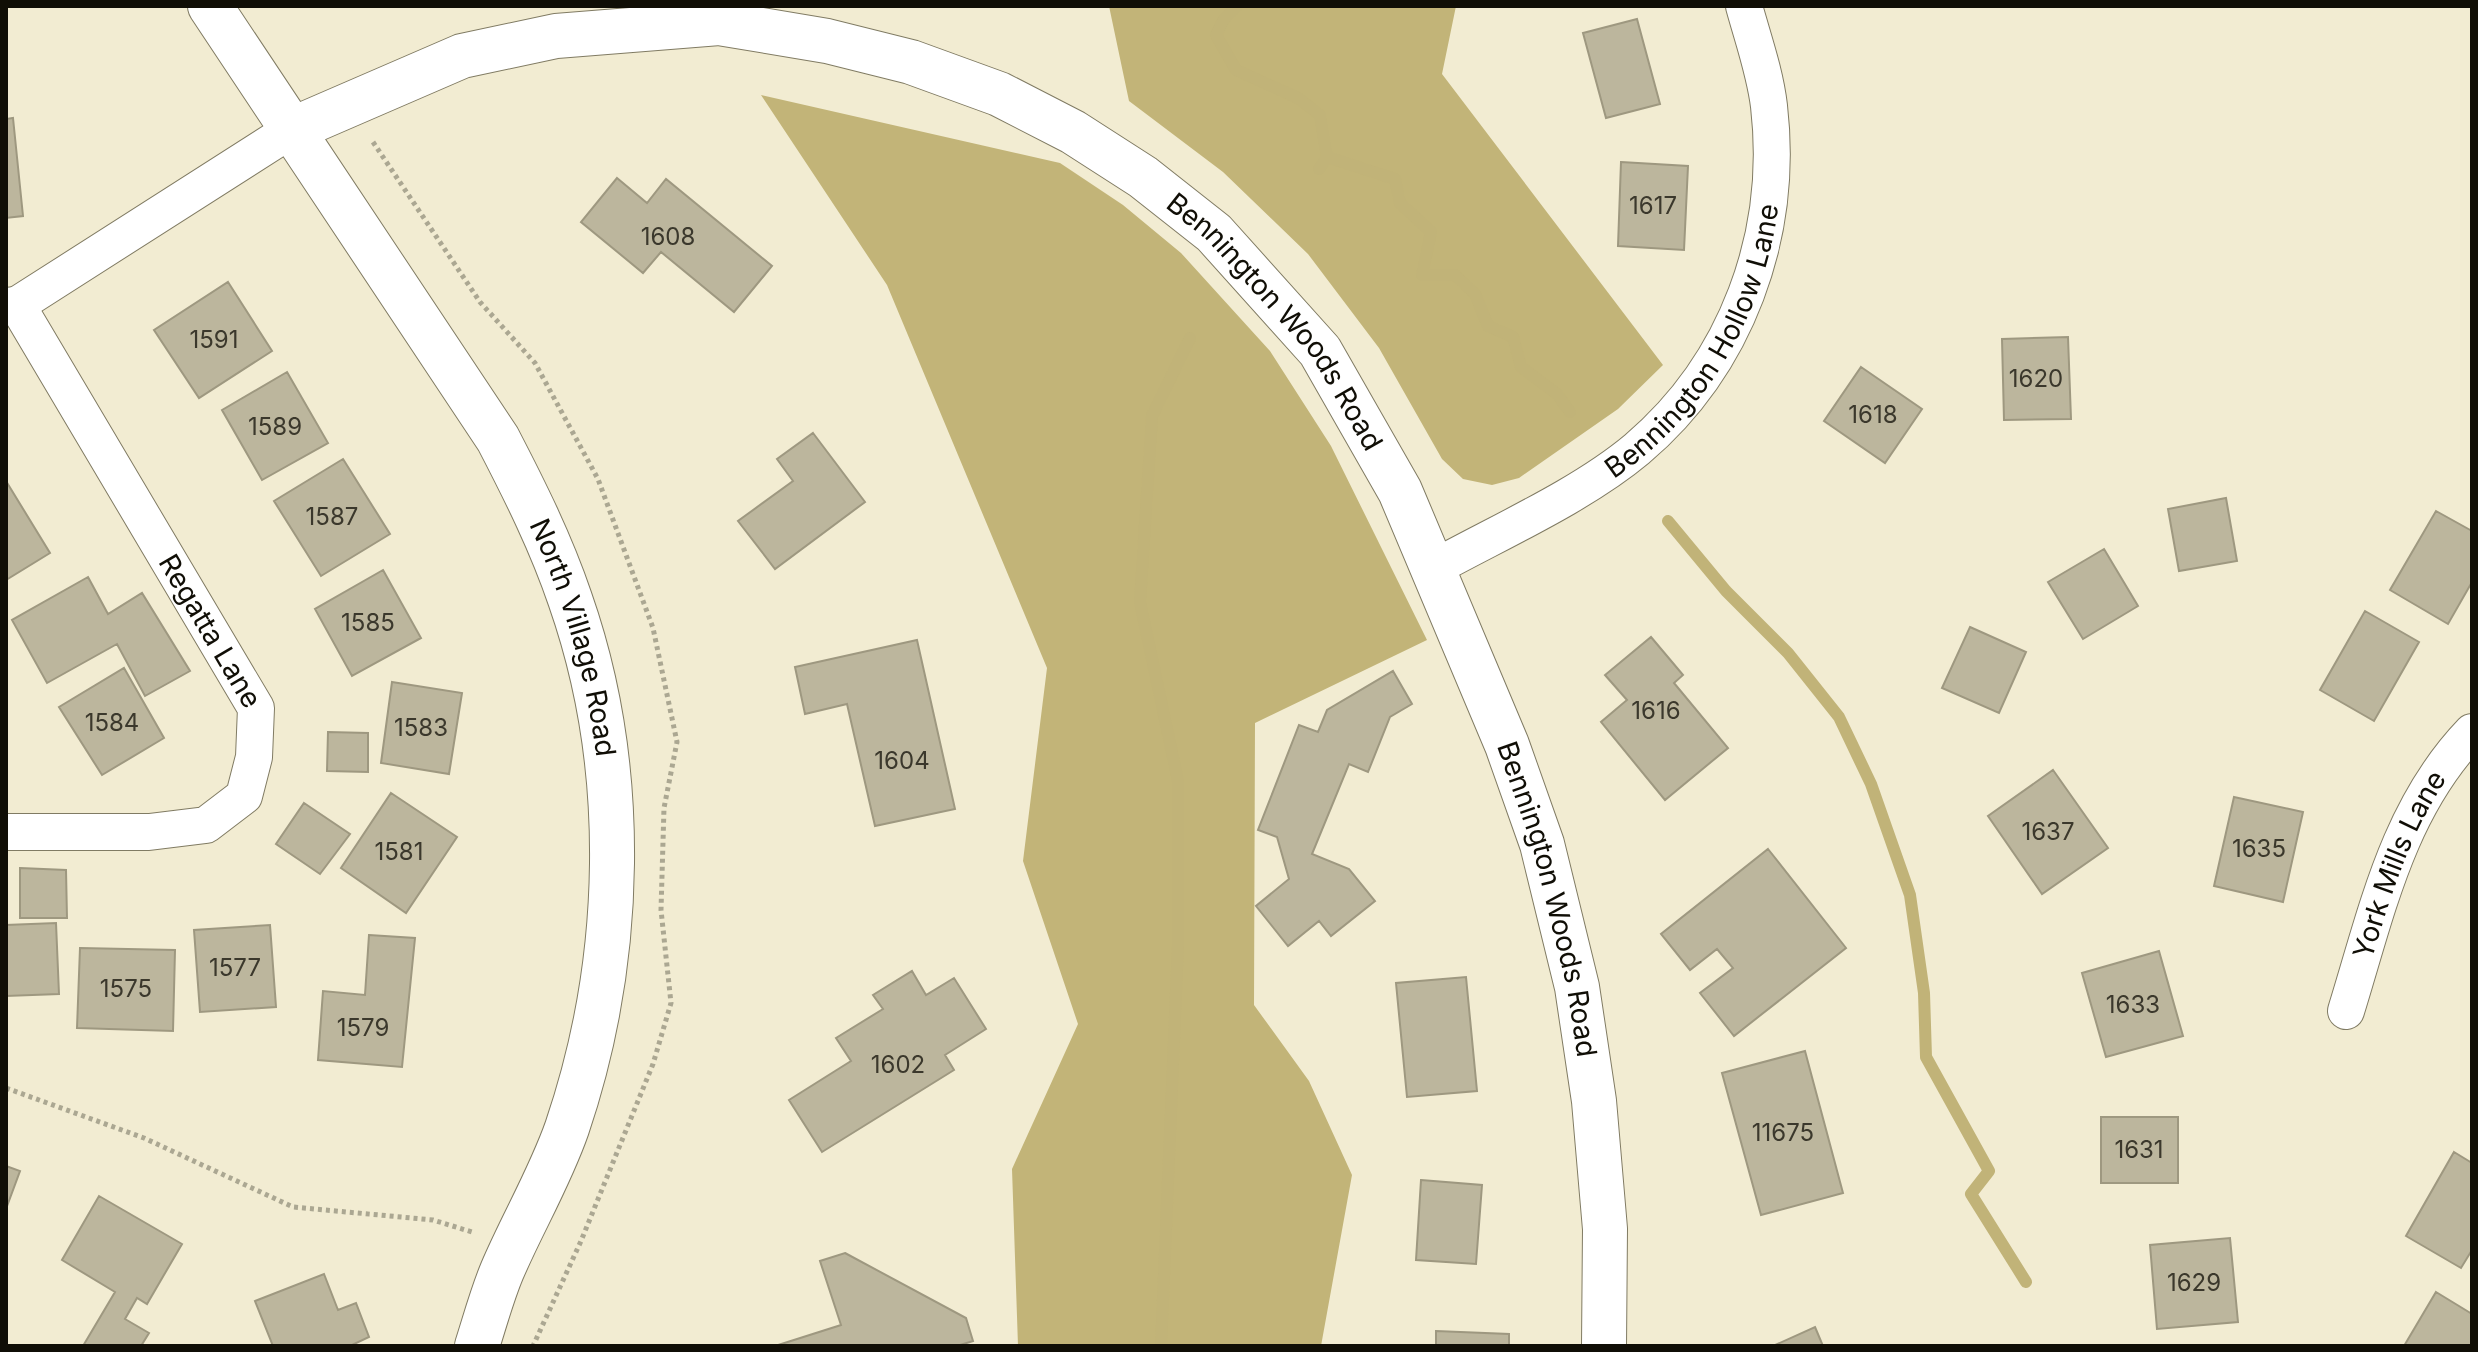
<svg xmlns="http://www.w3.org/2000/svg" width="2478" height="1352" viewBox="0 0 2478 1352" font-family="Inter,sans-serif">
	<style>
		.forest { fill: #c2b478 }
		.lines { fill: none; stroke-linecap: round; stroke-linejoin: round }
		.stream { stroke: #c1b378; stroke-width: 12 }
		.building { fill: #bcb69d; stroke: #9e9880; stroke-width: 2 }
		.street-casing { stroke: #807b63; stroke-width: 38 }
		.secondary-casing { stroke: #807b63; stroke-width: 46 }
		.path { stroke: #aba792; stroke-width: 5; stroke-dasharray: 4 4; stroke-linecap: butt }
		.street { stroke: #fff; stroke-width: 36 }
		.secondary { stroke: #fff; stroke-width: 44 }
		.labels { text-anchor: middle; stroke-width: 6; stroke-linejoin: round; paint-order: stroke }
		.number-label { font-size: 24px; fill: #3b382c }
		.street-label { font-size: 28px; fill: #100e06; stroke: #fefae4 }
	</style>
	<rect width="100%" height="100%" fill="#f2ecd2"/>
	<path class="forest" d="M 1109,6 L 1456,6 L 1442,74 L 1663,365 L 1618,409 L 1519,478 L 1492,485 L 1463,479 L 1442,459 L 1379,348 L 1308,254 L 1223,172 L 1129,101 Z
		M 761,95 L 1060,163 L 1123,205 L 1181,253 L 1270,351 L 1331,446 L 1427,640 L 1255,723 L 1254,1005 L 1309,1081 L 1352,1175 L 1321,1346 L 1018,1346 L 1012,1169 L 1078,1024 L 1023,861 L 1047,668 L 887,285 Z"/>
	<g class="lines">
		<path class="stream" d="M 1237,6 L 1224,19 L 1216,35 L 1236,70 L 1298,98 L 1320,115 L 1327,157 L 1319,169
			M 1327,157 L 1395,179 L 1400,203 L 1431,232 L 1422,275 L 1455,275 L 1475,294 L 1488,326 L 1513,337 L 1521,367 L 1557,394 L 1570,412
			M 1668,521 L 1726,591 L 1788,653 L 1839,717 L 1871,784 L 1910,895 L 1924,993 L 1926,1057 L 1989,1171 L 1971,1194 L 2026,1282
			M 1161,1346 L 1178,945 L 1178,781 L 1140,602 L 1152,416 L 1190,338"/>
	</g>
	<path class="building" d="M 1637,19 L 1660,104 L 1606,118 L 1583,33 Z
		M 13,118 L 23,216 L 6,218 L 6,119 Z
		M 1621,162 L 1688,166 L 1684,250 L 1618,246 Z
		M 617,178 L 647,203 L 666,179 L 772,266 L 734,312 L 661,252 L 643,273 L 581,222 Z
		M 228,282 L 272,351 L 199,398 L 154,330 Z
		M 2068,337 L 2071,419 L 2004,420 L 2002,339 Z
		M 1861,367 L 1922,409 L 1885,463 L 1824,421 Z
		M 287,372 L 328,443 L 262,480 L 222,410 Z
		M 813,433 L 865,502 L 775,569 L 738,521 L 793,481 L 777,459 Z
		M 343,459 L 390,534 L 321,576 L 274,501 Z
		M 6,481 L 50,553 L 6,580 Z
		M 2226,498 L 2237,561 L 2179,571 L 2168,509 Z
		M 2436,511 L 2472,531 L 2472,582 L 2448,624 L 2390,590 Z
		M 2104,549 L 2138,606 L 2083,639 L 2048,582 Z
		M 383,570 L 421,638 L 352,676 L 315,609 Z
		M 88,577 L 108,614 L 142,593 L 190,671 L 145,696 L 117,644 L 47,683 L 12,620 Z
		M 2365,611 L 2419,642 L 2374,721 L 2320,690 Z
		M 1970,627 L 2026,652 L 1999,713 L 1942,688 Z
		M 1651,637 L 1683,675 L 1674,683 L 1728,748 L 1665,800 L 1601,722 L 1627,700 L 1605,675 Z
		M 917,640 L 955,809 L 875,826 L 847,704 L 805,714 L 795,667 Z
		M 124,668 L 164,738 L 102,775 L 59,707 Z
		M 1393,671 L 1412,704 L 1390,717 L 1368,772 L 1349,764 L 1312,854 L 1349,869 L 1375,901 L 1331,936 L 1319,921 L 1288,946 L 1256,906 L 1289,879 L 1277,837 L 1258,830 L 1299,725 L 1318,732 L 1327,710 Z
		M 392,682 L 462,693 L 449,774 L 381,763 Z
		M 328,732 L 368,733 L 368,772 L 327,771 Z
		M 2053,770 L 2108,848 L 2042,894 L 1988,816 Z
		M 391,793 L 457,837 L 406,913 L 341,868 Z
		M 2234,797 L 2303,812 L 2283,902 L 2214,886 Z
		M 304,803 L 350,834 L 320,874 L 276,844 Z
		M 1768,849 L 1846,948 L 1734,1036 L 1700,993 L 1733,968 L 1717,949 L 1690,970 L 1661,934 Z
		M 20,868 L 66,870 L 67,918 L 20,918 Z
		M 56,923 L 59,994 L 6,996 L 6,925 Z
		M 270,925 L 276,1007 L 200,1012 L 194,930 Z
		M 369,935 L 415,938 L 402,1067 L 318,1060 L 323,991 L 365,995 Z
		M 80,948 L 175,950 L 173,1031 L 77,1028 Z
		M 2159,951 L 2183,1036 L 2106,1057 L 2082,973 Z
		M 912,971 L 926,995 L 954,978 L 986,1029 L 945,1055 L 954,1070 L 822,1152 L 789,1100 L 851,1061 L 836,1038 L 883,1009 L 873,995 Z
		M 1466,977 L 1477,1091 L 1407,1097 L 1396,983 Z
		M 1805,1051 L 1843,1193 L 1761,1215 L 1722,1073 Z
		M 2101,1117 L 2178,1117 L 2178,1183 L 2101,1183 Z
		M 2454,1152 L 2472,1163 L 2472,1250 L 2461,1268 L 2406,1236 Z
		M 6,1166 L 20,1171 L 6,1209 Z
		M 1421,1180 L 1482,1185 L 1476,1264 L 1416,1260 Z
		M 99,1196 L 182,1244 L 147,1304 L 137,1298 L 125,1319 L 149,1333 L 141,1346 L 83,1346 L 115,1292 L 62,1260 Z
		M 2230,1238 L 2238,1322 L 2157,1329 L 2150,1245 Z
		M 845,1253 L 966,1318 L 973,1341 L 957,1346 L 775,1346 L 841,1325 L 820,1261 Z
		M 324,1274 L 338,1310 L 356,1303 L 369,1337 L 350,1346 L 273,1346 L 255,1301 Z
		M 2436,1292 L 2472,1314 L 2471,1346 L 2404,1346 Z
		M 1815,1327 L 1823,1346 L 1773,1346 Z
		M 1436,1331 L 1509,1334 L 1509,1346 L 1436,1346 Z"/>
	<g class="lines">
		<g class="street-casing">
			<g id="street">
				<path d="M 17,305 L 291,130"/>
				<path id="s1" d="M 6,306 L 17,305 L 256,708 L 254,757 L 244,796 L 206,825 L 149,832 L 6,832"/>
				<path id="s2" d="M 1432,569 C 1497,533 1581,496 1637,449 C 1737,364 1784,235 1769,106 C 1765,72 1753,39 1744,6"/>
				<path id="s3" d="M 2346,1011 C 2377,911 2398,809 2472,732"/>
			</g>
		</g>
		<g class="secondary-casing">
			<g id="secondary">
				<path id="s4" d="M 210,6 L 498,439 C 525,491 551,543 570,599 C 629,767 624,960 567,1128 C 550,1177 522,1224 502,1271 C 492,1295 485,1321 477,1346"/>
				<path id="s5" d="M 291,130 L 462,56 L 556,36 L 719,23 L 827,41 L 911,62 L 999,94 L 1073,132 L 1143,177 L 1214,233 L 1320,351 L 1400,491 L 1507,745 L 1542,844 L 1577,987 L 1594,1101 L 1605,1229 L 1604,1346"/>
			</g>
		</g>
		<path class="path" d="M 373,142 L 480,302 L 535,363 L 598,479 L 653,628 L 677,742 L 664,808 L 661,910 L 671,1003 L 653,1064 L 581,1241 L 533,1346
			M 6,1088 L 144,1138 L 293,1207 L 433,1220 L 472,1232"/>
		<use href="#street" class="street"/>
		<use href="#secondary" class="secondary"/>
	</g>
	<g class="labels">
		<g class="number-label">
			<text x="1653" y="214">1617</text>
			<text x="668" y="245">1608</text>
			<text x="214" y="348">1591</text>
			<text x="2036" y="387">1620</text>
			<text x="1873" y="423">1618</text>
			<text x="275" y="435">1589</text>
			<text x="332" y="525">1587</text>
			<text x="368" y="631">1585</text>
			<text x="1656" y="719">1616</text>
			<text x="112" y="731">1584</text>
			<text x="421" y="736">1583</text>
			<text x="902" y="769">1604</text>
			<text x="2048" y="840">1637</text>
			<text x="2259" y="857">1635</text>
			<text x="399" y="860">1581</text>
			<text x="235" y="976">1577</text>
			<text x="126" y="997">1575</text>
			<text x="2133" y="1013">1633</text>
			<text x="363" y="1036">1579</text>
			<text x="898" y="1073">1602</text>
			<text x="1783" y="1141">11675</text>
			<text x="2139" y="1158">1631</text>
			<text x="2194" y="1291">1629</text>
		</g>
		<g class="street-label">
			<text dy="10" stroke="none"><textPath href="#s5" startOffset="1100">Bennington Woods Road</textPath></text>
			<text dy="10" stroke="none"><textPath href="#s2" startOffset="362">Bennington Hollow Lane</textPath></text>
			<text dy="10" stroke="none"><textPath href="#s1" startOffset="390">Regatta Lane</textPath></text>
			<text dy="10" stroke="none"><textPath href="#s4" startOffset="734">North Village Road</textPath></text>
			<text dy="10" stroke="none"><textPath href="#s3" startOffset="156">York Mills Lane</textPath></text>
			<text dy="10" stroke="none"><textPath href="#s5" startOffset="1748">Bennington Woods Road</textPath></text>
		</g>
	</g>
	<rect width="2478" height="1352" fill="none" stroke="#100e06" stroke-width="16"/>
</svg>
